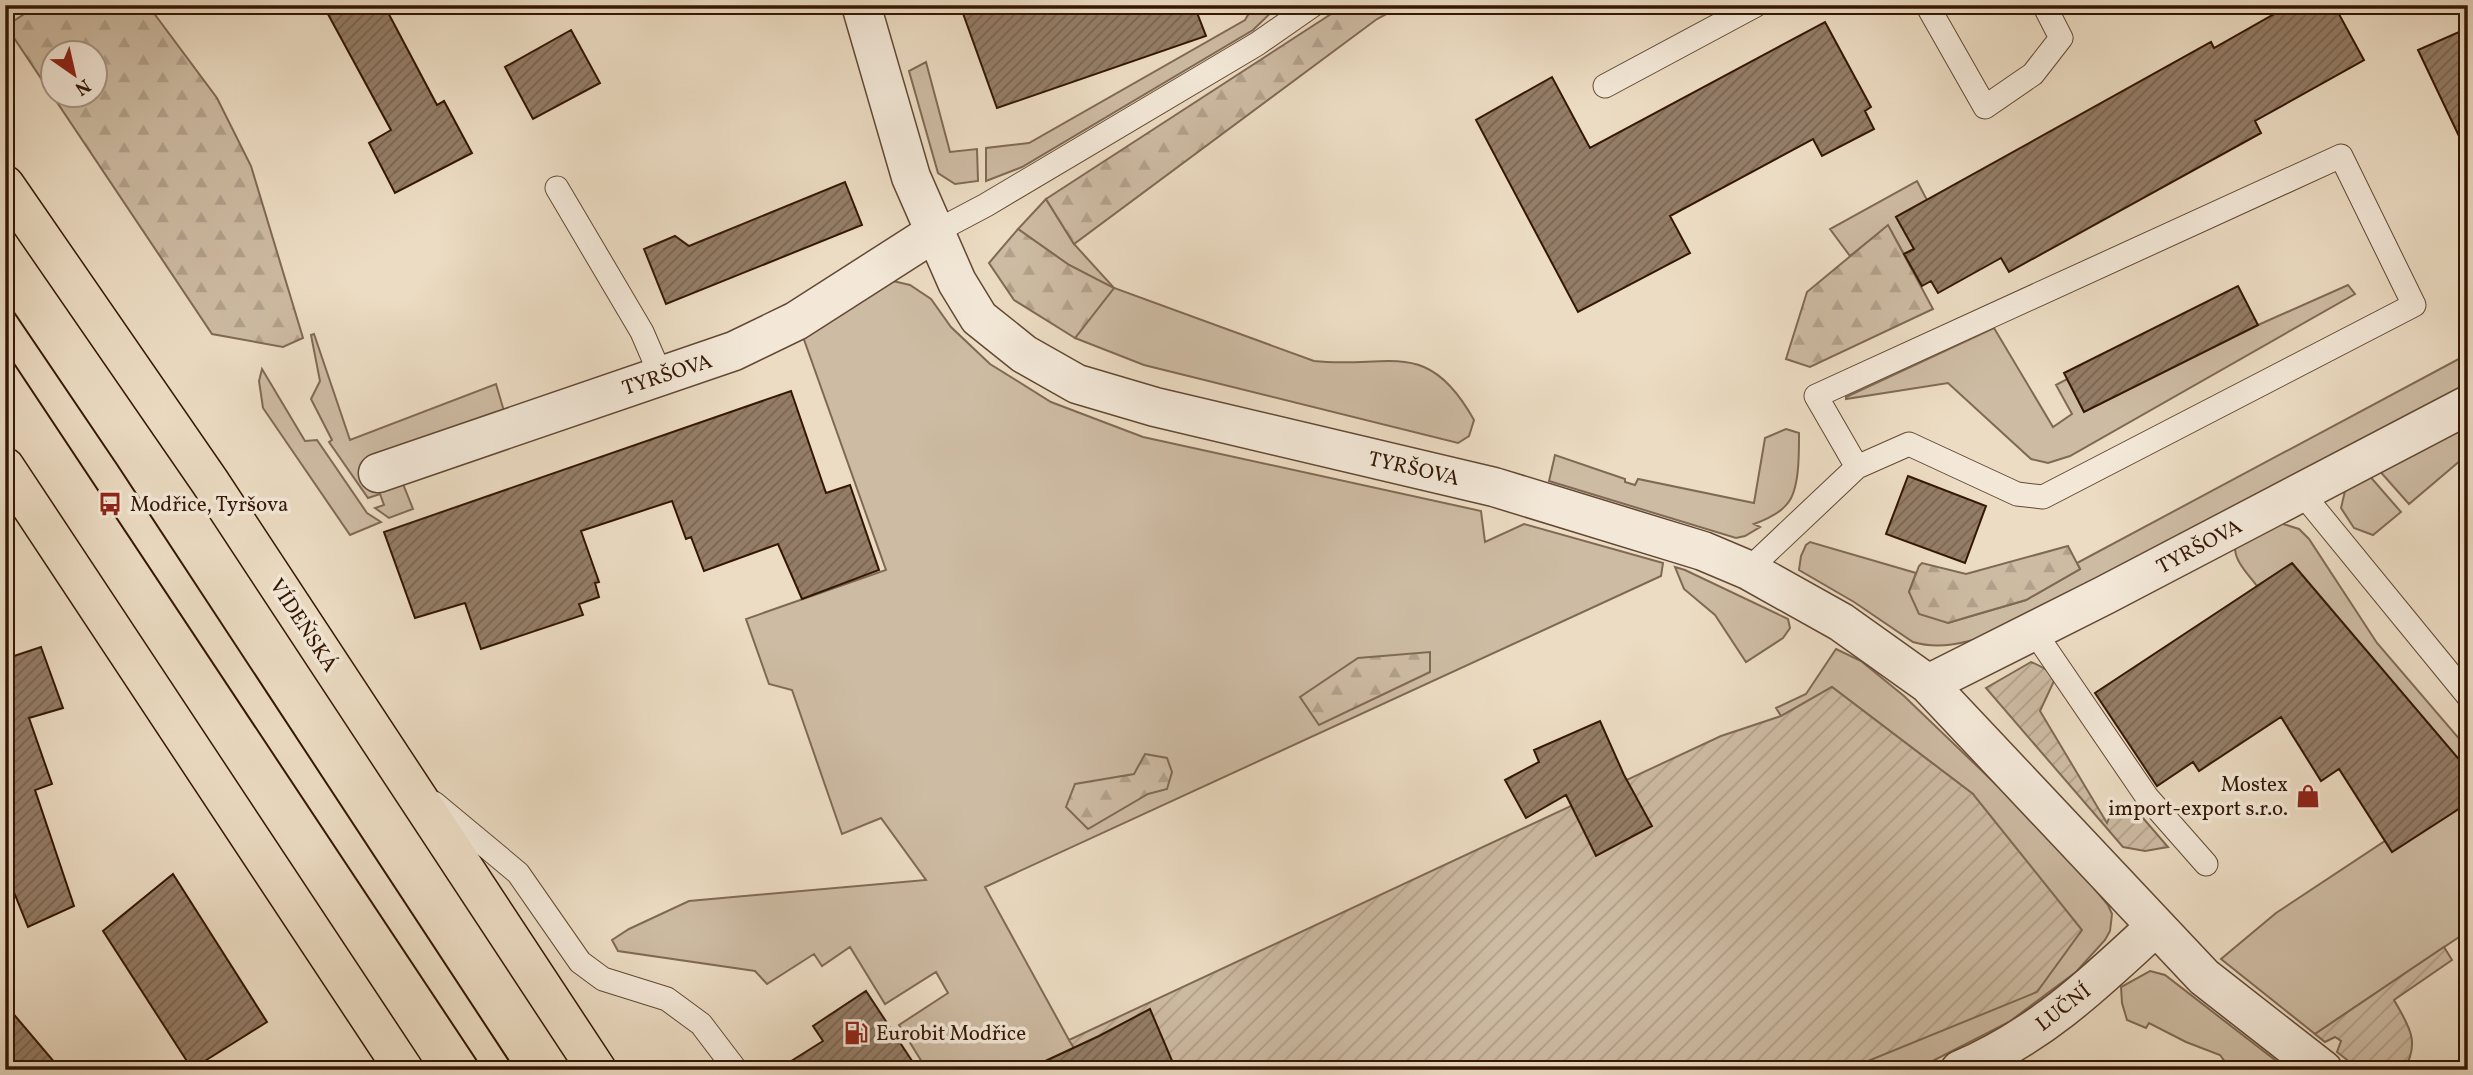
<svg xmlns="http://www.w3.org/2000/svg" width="2473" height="1075" viewBox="0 0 2473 1075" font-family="Vollkorn,serif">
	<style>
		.grass { fill: #cdbba3; stroke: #806954; stroke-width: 2 }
		.forest { fill: url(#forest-firs); stroke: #806954; stroke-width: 2; fill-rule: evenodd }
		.garden { fill: url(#garden-furrows); stroke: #806954; stroke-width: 2 }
		.building { fill: url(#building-hatch); stroke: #341704; stroke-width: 2 }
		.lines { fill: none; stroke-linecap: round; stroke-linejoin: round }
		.lane-casing { stroke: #624834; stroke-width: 25 }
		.street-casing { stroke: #624834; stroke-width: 41 }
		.highway-casing { stroke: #341704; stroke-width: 41 }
		.lane { stroke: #f3e8d8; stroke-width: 23 }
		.street { stroke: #f3e8d8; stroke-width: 38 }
		.highway { stroke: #ecdcc3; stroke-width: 38 }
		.tram { stroke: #341704; stroke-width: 2 }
		.labels { text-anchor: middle; stroke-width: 7; stroke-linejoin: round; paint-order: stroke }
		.street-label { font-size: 21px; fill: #341704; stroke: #f3e8d8 }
		.poi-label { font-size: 21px; fill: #341704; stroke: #f3e8d8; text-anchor: start }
	</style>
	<defs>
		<pattern id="forest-firs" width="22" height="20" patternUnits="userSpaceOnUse" patternTransform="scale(1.75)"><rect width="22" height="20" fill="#cdbba3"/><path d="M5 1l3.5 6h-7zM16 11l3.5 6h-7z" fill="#b1a08b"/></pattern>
		<pattern id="garden-furrows" width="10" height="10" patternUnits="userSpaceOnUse" patternTransform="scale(1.75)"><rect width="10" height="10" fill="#cdbba3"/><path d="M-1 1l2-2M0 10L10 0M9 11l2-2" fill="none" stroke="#b1a08b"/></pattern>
		<pattern id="building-hatch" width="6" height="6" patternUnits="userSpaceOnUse" patternTransform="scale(1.75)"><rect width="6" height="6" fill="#947d67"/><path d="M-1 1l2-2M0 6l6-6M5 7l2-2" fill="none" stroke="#7a6553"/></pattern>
	</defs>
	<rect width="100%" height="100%" fill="#ecdcc3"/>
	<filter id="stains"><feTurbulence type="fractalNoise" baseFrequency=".00286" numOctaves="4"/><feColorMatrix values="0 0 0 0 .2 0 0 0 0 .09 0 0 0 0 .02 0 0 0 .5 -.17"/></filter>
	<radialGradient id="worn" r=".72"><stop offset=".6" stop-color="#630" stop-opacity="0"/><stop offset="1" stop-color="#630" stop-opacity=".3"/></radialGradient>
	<path class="grass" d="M 1254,5 L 1279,5 L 1253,30 L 1022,167 L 986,181 L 986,148 L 1029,143 L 1245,20 Z
		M 926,62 L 950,152 L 977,149 L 978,181 L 955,184 L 938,173 L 909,71 Z
		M 1917,181 L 1927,200 L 1896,217 L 1914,249 L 1904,254 L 1888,226 L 1850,256 L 1830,229 Z
		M 1046,199 L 1074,244 L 1114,288 L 1314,361 C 1390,369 1427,336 1474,420 L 1469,436 L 1458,443 L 1144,365 L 1075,338 L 1113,288 L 1069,265 L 1018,229 Z
		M 893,281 L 910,285 L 931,299 L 951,327 L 990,364 L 1051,402 L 1143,437 L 1481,511 L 1485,542 L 1524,524 L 1663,563 L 1661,576 L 985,887 L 1069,1040 L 1088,1070 L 927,1070 L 899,1025 L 948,993 L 936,972 L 885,1004 L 850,947 L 822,966 L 814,954 L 767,984 L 755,971 L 618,951 L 612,940 L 629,929 L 689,901 L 926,880 L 881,818 L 842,834 L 792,690 L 769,684 L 746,619 L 886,570 L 802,334 Z
		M 2348,285 L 2355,294 L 2070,456 L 2048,463 L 2031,459 L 1948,383 L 1846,399 L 1846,397 L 1994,328 L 2053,427 L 2072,414 L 2056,385 L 2067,379 L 2084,412 L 2258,325 Z
		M 314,334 L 350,440 L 496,384 L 504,411 L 369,457 L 382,492 L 403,484 L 413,509 L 389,518 L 375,508 L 384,505 L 380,494 L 368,498 L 329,442 L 332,440 L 311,399 L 320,381 L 311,335 Z
		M 2468,354 L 2468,388 L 1990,635 C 1965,643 1939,650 1913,642 L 1854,602 L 1799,570 L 1801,556 L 1806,545 L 1810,542 L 1916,573 L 1909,592 L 1948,623 L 2026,600 L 2080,569 L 2077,563 Z
		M 262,369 L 305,441 L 317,440 L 367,513 L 381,522 L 350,535 L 263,408 L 259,381 Z
		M 2468,419 L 2468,454 L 2409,504 L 2377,468 Z
		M 1786,429 L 1799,433 C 1799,451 1800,490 1787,504 C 1780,513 1765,520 1754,524 L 1760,527 L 1745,536 L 1736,538 L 1549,481 L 1555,455 L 1625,479 L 1625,482 L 1635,485 L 1638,479 L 1754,503 L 1765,438 Z
		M 2367,473 L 2401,512 L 2373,535 L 2354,528 L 2341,508 L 2345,491 Z
		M 2280,523 L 2299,529 L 2309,539 L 2377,643 L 2468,749 L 2468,770 L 2291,564 L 2257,586 C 2249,575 2231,558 2236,544 Z
		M 1675,567 L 1685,570 L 1788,619 L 1790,628 L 1783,638 L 1746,662 L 1715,615 L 1684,589 Z
		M 1836,649 L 1861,661 L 1904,696 L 2057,843 L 2108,905 L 2112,914 L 2110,931 L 2105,940 L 2076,972 L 2009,1022 L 1915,1070 L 1846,1070 L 1873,1057 L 1973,794 L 1832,687 L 1781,716 L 1776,708 L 1806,694 Z
		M 2468,803 L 2468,931 L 2315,1034 L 2221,959 L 2276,913 L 2385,841 Z
		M 2150,971 L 2165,975 L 2275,1060 L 2275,1070 L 2231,1070 L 2220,1055 L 2186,1042 L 2149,1023 L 2146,1028 L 2127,1020 L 2122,1003 L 2121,987 Z"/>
	<path class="forest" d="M 38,5 L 161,5 L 153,12 L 217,98 L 251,166 L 303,338 L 283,347 L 212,334 L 6,26 ZM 94,52 L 94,94 L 52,94 L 52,52 Z
		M 1345,5 L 1403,5 L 1377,19 L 1074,244 L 1046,199 Z
		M 1888,225 L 1933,309 L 1810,367 L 1786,359 L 1807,292 Z
		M 1018,229 L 1069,265 L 1114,288 L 1075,338 L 1014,300 L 989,263 Z
		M 2068,546 L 2080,569 L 2026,600 L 1971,616 L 1948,623 L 1919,614 L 1909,592 L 1919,566 L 1922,563 L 1966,574 Z
		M 1430,652 L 1430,672 L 1319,725 L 1300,697 L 1358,658 Z
		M 1145,754 L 1167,758 L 1172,772 L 1167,789 L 1148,794 L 1088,829 L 1066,807 L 1075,784 L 1134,774 Z"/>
	<path class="garden" d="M 2031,662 C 2040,666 2051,670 2054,681 L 2040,711 L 2107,823 C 2111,812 2117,802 2131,804 L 2168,847 L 2145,851 L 2123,847 L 1986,688 Z
		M 1832,687 L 1973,794 L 2082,930 L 2037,992 L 1846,1070 L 1088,1070 L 1069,1040 L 1721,736 L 1781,716 Z
		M 2444,947 L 2452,960 L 2394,1000 C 2408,1025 2421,1041 2404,1070 L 2360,1070 L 2337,1052 L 2341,1041 L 2335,1037 L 2325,1042 L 2315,1034 Z"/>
	<path class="building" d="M 323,5 L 384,5 L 437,105 L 444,101 L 472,153 L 395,193 L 369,143 L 391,130 Z
		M 960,5 L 1194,5 L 1206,36 L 997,108 Z
		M 2290,5 L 2334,5 L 2364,60 L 2255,121 L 2261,133 L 2009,272 L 2001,258 L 1938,293 L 1931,281 L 1922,286 L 1904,254 L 1914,249 L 1896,217 L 2211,42 L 2214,48 Z
		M 1825,22 L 1871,107 L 1865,111 L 1874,129 L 1822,156 L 1813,139 L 1670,216 L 1690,253 L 1578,312 L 1476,120 L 1552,77 L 1590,148 Z
		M 2468,28 L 2468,155 L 2418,50 Z
		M 571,30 L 600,83 L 533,119 L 505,67 Z
		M 845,182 L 862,225 L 666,304 L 644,249 L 675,236 L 689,246 Z
		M 2238,286 L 2258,325 L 2084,412 L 2064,373 Z
		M 791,391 L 826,493 L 850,485 L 879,570 L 802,599 L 778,544 L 704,571 L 691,537 L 686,539 L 672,501 L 581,531 L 599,582 L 595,583 L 599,597 L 579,604 L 583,615 L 481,649 L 465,603 L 415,618 L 384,532 Z
		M 1908,476 L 1986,506 L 1965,563 L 1886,534 Z
		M 2292,563 L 2468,770 L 2468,803 L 2392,852 L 2339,769 L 2321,781 L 2281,717 L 2199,771 L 2193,762 L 2157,786 L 2095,693 Z
		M 41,647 L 63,708 L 29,718 L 52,784 L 35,790 L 74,906 L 28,927 L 5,870 L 5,659 Z
		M 1600,721 L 1624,775 L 1652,826 L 1596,856 L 1566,795 L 1526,818 L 1505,780 L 1539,762 L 1534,750 Z
		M 173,874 L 267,1022 L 192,1069 L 103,931 Z
		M 866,991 L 918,1070 L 777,1070 L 823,1041 L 813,1026 Z
		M 5,1004 L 61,1070 L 5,1070 Z
		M 1150,1009 L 1176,1070 L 1026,1070 L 1099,1036 Z"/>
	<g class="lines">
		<g class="lane-casing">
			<path id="lane" d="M 1927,5 L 1985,107 L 2033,74 L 2061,38 L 2044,5
				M 1605,86 L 1756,5
				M 2341,156 L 2414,305 L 2043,497 L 2017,494 L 1909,444 L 1857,467 L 1816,396 Z
				M 557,188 L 642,332 L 661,376
				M 935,232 L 986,205 L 1257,44 L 1313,5
				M 2301,492 L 2468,696
				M 1748,570 L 1857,467
				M 2033,630 L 2147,797 L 2206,864
				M 434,803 L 518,873 L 580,962 L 603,979 L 667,999 L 701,1024 L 736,1070"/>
		</g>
		<g class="street-casing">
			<path id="street" d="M 861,5 L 911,177 L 957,282 L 979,318 L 1024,354 L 1077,384 L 1155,407 L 1494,487 L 1703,551 L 1748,570 L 1841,622 L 1928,684 L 2204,977 L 2323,1070
				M 378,473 L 734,351 L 796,321 L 935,232
				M 1928,684 L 2105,595 L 2468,405
				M 1960,1070 C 2038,1037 2094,984 2155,927"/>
		</g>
		<g class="highway-casing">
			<path id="highway" d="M 5,185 L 210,482 L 597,1070
				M 5,467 L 404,1070"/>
		</g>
		<use href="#lane" class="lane"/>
		<use href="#street" class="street"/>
		<use href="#highway" class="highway"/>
		<path class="tram" d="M 5,299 L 118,466 L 515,1070
			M 5,350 L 483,1070"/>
	</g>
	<defs>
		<g id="bus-bare" transform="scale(1.89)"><path d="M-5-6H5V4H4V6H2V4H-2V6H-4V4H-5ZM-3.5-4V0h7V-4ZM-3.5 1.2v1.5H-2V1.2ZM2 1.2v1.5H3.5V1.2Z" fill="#8f2418" stroke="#f3e8d8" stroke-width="2.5" paint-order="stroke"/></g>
		<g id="shop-bare" transform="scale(1.89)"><path d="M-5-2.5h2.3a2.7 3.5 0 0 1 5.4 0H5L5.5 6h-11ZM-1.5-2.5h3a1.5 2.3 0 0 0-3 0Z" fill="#8f2418" stroke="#f3e8d8" stroke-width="2.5" paint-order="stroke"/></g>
		<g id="fuel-bare" transform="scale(1.89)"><path d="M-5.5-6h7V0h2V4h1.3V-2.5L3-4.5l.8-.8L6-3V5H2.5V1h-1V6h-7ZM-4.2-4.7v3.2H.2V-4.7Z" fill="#8f2418" stroke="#f3e8d8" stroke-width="2.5" paint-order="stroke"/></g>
	</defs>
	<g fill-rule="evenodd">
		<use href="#bus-bare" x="110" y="504"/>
		<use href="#shop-bare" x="2308" y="796"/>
		<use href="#fuel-bare" x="856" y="1033"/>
	</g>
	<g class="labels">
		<g class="street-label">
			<text transform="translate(667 374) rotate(-18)" y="7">TYRŠOVA</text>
			<text transform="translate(1414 468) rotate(13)" y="7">TYRŠOVA</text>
			<text transform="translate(2199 546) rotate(-28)" y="7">TYRŠOVA</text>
			<text transform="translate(304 625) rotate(57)" y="7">VÍDEŇSKÁ</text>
			<text transform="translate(2063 1007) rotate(-38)" y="7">LUČNÍ</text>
		</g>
		<g class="poi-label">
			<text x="130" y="511">Modřice, Tyršova</text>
			<text x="2288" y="791" text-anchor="end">Mostex<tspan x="2288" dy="24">import-export s.r.o.</tspan></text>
			<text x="876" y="1040">Eurobit Modřice</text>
		</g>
	</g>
	<rect width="2473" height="1075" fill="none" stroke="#ecdcc3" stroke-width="28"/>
	<rect x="7" y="7" width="2459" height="1061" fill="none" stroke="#341704" stroke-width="3.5"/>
	<rect x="14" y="14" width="2445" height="1047" fill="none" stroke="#341704" stroke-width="2"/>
	<g transform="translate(74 74) rotate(146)"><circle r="33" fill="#f3e8d8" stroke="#a79483" stroke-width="2"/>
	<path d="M0-5L12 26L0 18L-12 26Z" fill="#8f2418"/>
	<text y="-10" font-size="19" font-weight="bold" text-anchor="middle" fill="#341704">N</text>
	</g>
	<rect width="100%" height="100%" filter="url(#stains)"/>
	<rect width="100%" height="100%" fill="url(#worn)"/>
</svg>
